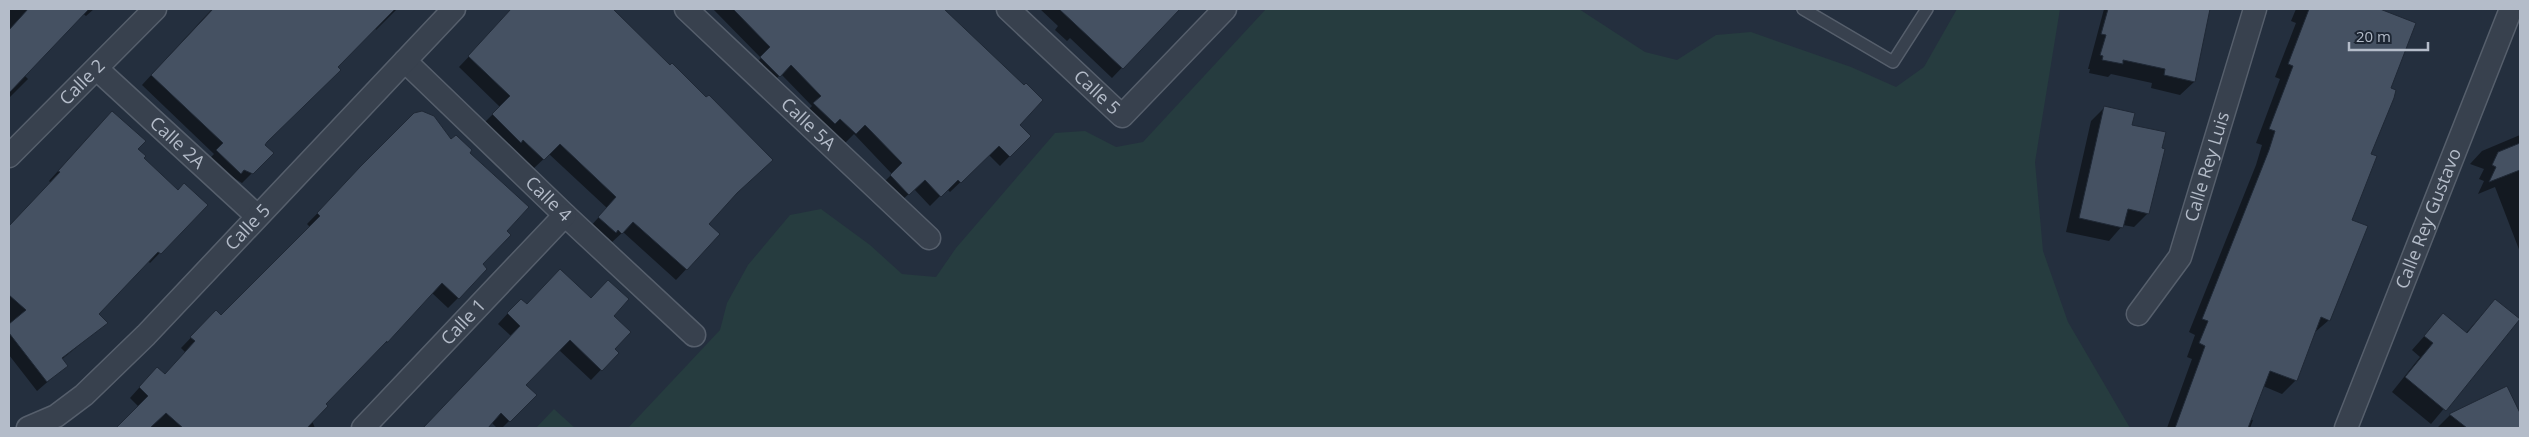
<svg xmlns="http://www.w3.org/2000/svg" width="2529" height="437" viewBox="0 0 2529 437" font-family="'Open Sans',sans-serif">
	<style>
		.green { fill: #263c3f }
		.shadow { fill: #0007 }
		.building { fill: #455162; stroke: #1f2835 }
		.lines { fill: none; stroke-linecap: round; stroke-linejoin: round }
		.service-casing { stroke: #565f6c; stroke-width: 14 }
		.minor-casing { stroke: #565f6c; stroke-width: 25 }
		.service { stroke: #38414e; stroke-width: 11 }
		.minor { stroke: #38414e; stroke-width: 22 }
		.labels { text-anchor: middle; stroke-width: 4; stroke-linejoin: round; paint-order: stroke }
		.street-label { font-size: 18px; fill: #b4bcc9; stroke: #1d2633 }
	</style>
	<rect width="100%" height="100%" fill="#242f3e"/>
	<path class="green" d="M 1266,9 L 1579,9 L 1645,52 L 1677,60 L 1716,35 L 1751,32 L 1851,67 L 1896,87 L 1924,67 L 1957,9 L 2060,9 L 2035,162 L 2043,251 L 2068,322 L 2130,428 L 628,428 L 720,330 L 727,303 L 748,265 L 790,215 L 821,209 L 870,245 L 902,274 L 936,277 L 956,248 L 1055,133 L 1085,131 L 1116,147 L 1143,142 Z
		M 554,409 L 575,428 L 536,428 Z"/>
	<path class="shadow" d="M 9,9 L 94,9 L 86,16 L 82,13 L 24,75 L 28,79 L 9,98 Z
		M 212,9 L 397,9 L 376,30 L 375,28 L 266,142 L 264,146 L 272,153 L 242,183 L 207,161 L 214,154 L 142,85 Z
		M 514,9 L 612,9 L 669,67 L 732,197 L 708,224 L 719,234 L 676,280 L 623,232 L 611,243 L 589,228 L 607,208 L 549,154 L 533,169 L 482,125 L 500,107 L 459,67 Z
		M 713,9 L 943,9 L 1024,87 L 1018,125 L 1029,136 L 1000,166 L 989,155 L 950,192 L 947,189 L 930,206 L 914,189 L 898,204 L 881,185 L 892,174 L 854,134 L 845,143 L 830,128 L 824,133 L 804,114 L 812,106 L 781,74 L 769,86 L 751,68 L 761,58 Z
		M 1040,9 L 1178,9 L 1112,78 L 1070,38 L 1067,41 L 1055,30 L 1058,26 Z
		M 2104,9 L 2209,9 L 2194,82 L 2180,95 L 2151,88 L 2152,83 L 2111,74 L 2108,77 L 2089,73 L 2090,69 L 2088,69 Z
		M 2296,9 L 2376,9 L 2414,24 L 2389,88 L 2369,154 L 2351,221 L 2329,320 L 2314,333 L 2296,380 L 2282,394 L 2263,386 L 2250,419 L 2253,420 L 2250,428 L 2167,428 L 2192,359 L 2187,357 L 2195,335 L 2189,332 L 2256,165 L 2262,145 L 2256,143 L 2280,79 L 2275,77 L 2296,23 L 2291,21 Z
		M 2104,108 L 2160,149 L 2148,213 L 2134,227 L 2123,225 L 2109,241 L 2066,232 L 2091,121 Z
		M 414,114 L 468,153 L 505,231 L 458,298 L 448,308 L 431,292 L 386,342 L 324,404 L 312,421 L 315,428 L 119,428 L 139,407 L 130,398 L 147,379 L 165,375 L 185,352 L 181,348 L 206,322 L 221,316 L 310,227 L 307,224 Z
		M 102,122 L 136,149 L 143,158 L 178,192 L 206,205 L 150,263 L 148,261 L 97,314 L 106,323 L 61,360 L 66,366 L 37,391 L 9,355 L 9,227 L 51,183 L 49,181 Z
		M 2520,135 L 2520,252 L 2495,187 L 2478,194 L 2484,181 L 2479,179 L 2484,169 L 2470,164 L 2482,151 Z
		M 591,299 L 612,316 L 613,349 L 617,353 L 591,380 L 559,350 L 524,385 L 535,395 L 502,428 L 497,428 L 491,422 L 483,428 L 424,428 L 511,336 L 498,324 L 511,310 L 527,305 Z
		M 2495,300 L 2519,319 L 2431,424 L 2392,392 L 2420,357 L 2412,350 L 2443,315 L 2466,333 Z
		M 2507,387 L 2520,413 L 2520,428 L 2437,428 L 2450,415 Z"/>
	<path class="building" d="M 28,9 L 89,9 L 9,93 L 9,30 Z
		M 213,9 L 395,9 L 338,67 L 341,70 L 267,142 L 265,145 L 274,153 L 253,174 L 244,170 L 241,174 L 216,150 L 223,143 L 151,75 Z
		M 511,9 L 613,9 L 670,65 L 672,63 L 706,97 L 709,95 L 773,160 L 737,193 L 709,224 L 720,234 L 687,270 L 633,222 L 622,234 L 618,230 L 616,233 L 598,217 L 616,197 L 560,144 L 544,160 L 523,140 L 521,143 L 492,114 L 510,96 L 468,56 Z
		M 733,9 L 944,9 L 1024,85 L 1026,83 L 1043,100 L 1020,125 L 1031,136 L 1010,157 L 999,146 L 961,183 L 958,180 L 941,197 L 925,180 L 909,195 L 890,175 L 902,163 L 865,125 L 856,134 L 840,119 L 835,124 L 813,103 L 821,96 L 791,65 L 780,77 L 760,57 L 770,47 Z
		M 1059,9 L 1180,9 L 1123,69 Z
		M 2108,9 L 2210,9 L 2195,82 L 2164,75 L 2165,69 L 2123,60 L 2123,64 L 2102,60 L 2103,56 L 2100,55 L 2106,35 L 2101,34 Z
		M 2309,9 L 2380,9 L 2416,23 L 2391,88 L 2396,90 L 2394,98 L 2371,154 L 2377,156 L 2352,220 L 2368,226 L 2330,321 L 2321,317 L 2297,381 L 2270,371 L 2248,428 L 2175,428 L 2205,346 L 2199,343 L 2208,321 L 2202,319 L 2269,150 L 2275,131 L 2269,129 L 2293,66 L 2288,64 Z
		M 2104,106 L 2135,113 L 2132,125 L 2166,132 L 2162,148 L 2165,149 L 2149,214 L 2128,209 L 2123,228 L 2079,218 Z
		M 112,111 L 146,141 L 138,149 L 146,156 L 144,158 L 178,190 L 184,183 L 208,205 L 161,254 L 158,252 L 99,314 L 108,323 L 62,358 L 68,366 L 47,382 L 9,333 L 9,324 L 26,310 L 9,295 L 9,226 L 60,172 L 58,171 Z
		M 422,111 L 434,116 L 451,139 L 456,135 L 472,150 L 470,153 L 529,207 L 507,231 L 511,235 L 483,264 L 487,269 L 459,299 L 442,283 L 387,343 L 387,341 L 326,404 L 328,406 L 307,428 L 183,428 L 166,413 L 150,428 L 116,428 L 148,396 L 139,387 L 157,367 L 165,374 L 195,341 L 190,337 L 216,310 L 221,315 L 320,216 L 317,213 L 360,167 L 414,113 Z
		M 2520,143 L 2520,170 L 2489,182 L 2496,167 L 2492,165 L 2498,152 Z
		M 560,269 L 591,298 L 608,280 L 629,299 L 614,316 L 631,332 L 615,349 L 619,353 L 602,371 L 570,340 L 526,385 L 537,395 L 510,422 L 501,413 L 488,428 L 423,428 L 520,326 L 507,313 L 521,299 L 527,304 Z
		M 2495,299 L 2520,319 L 2446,411 L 2405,377 L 2433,343 L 2424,336 L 2443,313 L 2467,333 Z
		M 2507,386 L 2520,413 L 2520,428 L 2467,428 L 2449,414 Z"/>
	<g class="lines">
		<g class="service-casing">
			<path id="service" d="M 1803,9 L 1893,62 L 1927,9"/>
		</g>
		<g class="minor-casing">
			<g id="minor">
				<path id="s1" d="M 686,9 L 929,238"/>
				<path id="s2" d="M 1008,9 L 1122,116 L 1225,9"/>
				<path id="s3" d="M 405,61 L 565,215 L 694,335"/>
				<path id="s4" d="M 97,69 L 257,216"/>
				<path id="s5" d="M 9,156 L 155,9"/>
				<path id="s6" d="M 2138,314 L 2180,257 L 2255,9"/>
				<path id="s7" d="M 28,428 L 56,416 L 84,395 L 146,335 L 454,9"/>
				<path id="s8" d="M 363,428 L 565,215"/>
				<path id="s9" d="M 2346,428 L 2511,9"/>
			</g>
		</g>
		<use href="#service" class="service"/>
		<use href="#minor" class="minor"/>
	</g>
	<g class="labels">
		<g class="street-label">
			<text dy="6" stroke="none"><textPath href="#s5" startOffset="104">Calle 2</textPath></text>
			<text dy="6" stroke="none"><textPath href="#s2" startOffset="122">Calle 5</textPath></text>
			<text dy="6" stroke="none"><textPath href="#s1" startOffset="168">Calle 5A</textPath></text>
			<text dy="6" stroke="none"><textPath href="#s4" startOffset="109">Calle 2A</textPath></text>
			<text dy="6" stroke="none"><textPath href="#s6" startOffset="165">Calle Rey Luis</textPath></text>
			<text dy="6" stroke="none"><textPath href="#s3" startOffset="199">Calle 4</textPath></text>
			<text dy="6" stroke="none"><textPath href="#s9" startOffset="225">Calle Rey Gustavo</textPath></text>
			<text dy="6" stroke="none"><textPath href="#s7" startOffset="300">Calle 5</textPath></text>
			<text dy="6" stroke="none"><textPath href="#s8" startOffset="146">Calle 1</textPath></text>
		</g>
	</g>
	<rect width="2529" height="437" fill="none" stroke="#b4bcc9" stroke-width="20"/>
	<path d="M2349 42v8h79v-8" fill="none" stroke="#b4bcc9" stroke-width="2.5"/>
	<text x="2356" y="42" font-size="15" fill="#b4bcc9" stroke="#1d2633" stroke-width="4" paint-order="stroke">20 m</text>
</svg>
